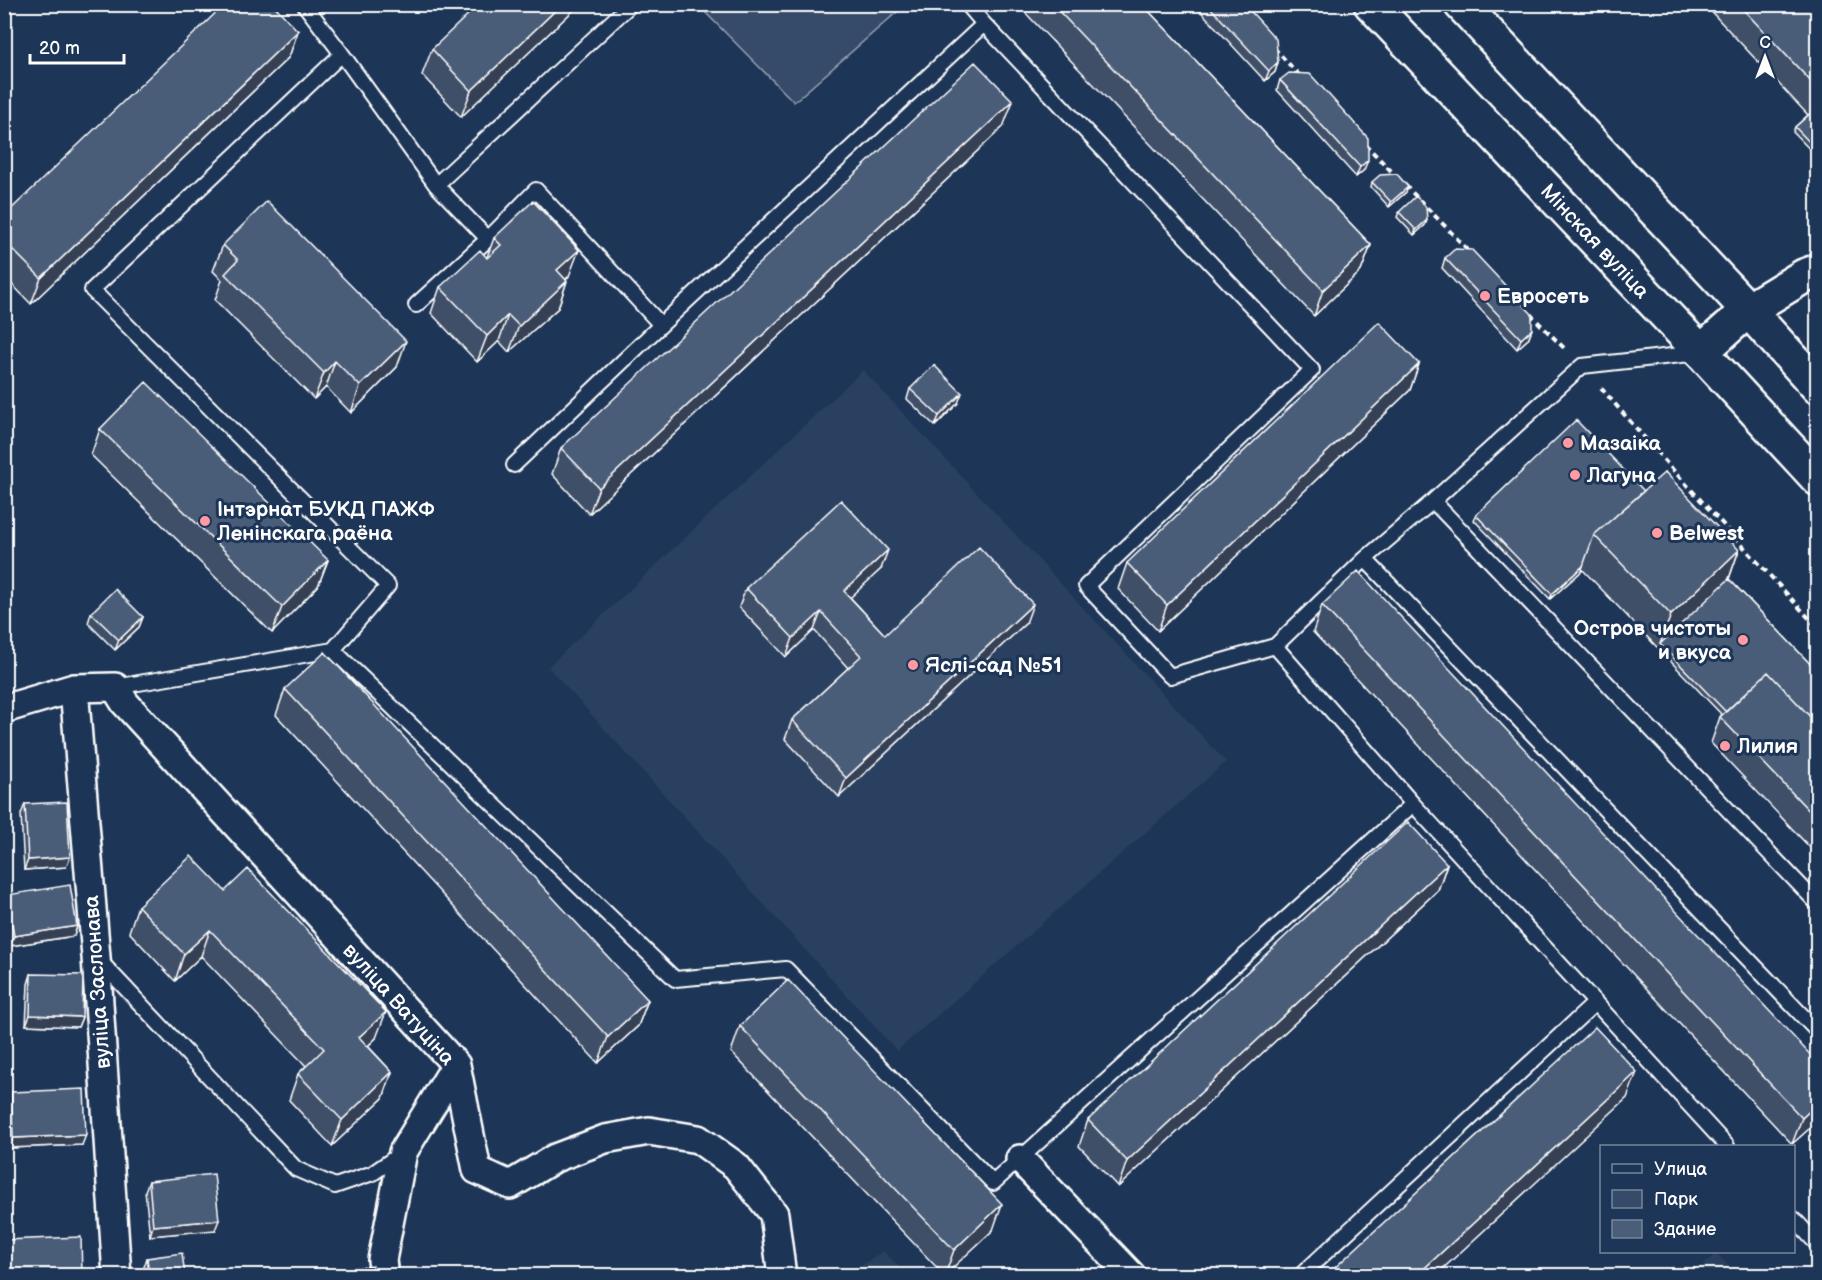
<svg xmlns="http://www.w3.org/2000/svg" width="1822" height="1280" viewBox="0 0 1822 1280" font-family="'Balsamiq Sans',sans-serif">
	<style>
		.built { fill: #2a4161 }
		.green { fill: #364b69; stroke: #9aa5b4; stroke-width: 1.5 }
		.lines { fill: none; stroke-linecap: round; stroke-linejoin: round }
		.service-casing { stroke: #fff; stroke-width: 18 }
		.minor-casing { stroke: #fff; stroke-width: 32 }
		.secondary-casing { stroke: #fff; stroke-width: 38 }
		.primary-casing { stroke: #fff; stroke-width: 38 }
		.path { stroke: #fff; stroke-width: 4; stroke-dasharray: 6 4.5; stroke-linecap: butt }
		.service { stroke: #1d3557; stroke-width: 14 }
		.minor { stroke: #1d3557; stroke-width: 27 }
		.secondary { stroke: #1d3557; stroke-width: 33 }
		.primary { stroke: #1d3557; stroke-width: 33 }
		.wall { fill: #405068; stroke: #fff; stroke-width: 1.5 }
		.shaded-wall { fill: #344155; stroke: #fff; stroke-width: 1.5 }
		.building { fill: #4a5d79; stroke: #fff; stroke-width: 1.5 }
		.poi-dot { fill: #ff9aa2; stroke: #1d3557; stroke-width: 2 }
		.labels { text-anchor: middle; stroke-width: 6; stroke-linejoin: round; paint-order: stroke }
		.street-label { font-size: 21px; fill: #fff; stroke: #1d3557 }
		.poi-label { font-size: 21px; font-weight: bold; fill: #fff; stroke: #1d3557; text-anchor: start }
	</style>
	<rect width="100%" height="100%" fill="#1d3557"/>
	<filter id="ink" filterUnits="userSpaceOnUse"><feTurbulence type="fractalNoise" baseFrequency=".0167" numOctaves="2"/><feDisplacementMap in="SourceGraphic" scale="12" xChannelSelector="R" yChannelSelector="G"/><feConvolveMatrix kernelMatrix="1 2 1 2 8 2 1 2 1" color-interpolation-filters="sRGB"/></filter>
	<g filter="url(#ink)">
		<path class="built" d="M 863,370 L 1226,762 L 897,1051 L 548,667 Z
			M 883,1251 L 908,1275 L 848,1275 Z
			M 1716,1253 L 1737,1275 L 1693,1275 Z"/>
		<path class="green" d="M 700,5 L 700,4 L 905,5 L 794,102 L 699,6 Z"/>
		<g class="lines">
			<g class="service-casing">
				<path id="service" d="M 304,4 L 342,54 L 436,185 L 488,239
					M 967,4 L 984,24
					M 342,54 L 92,290 L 388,586 L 333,650 L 675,979 L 786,969 L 993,1183 L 1413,804
					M 436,185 L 631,4
					M 416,305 L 488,239 L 536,190 L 661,325
					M 1699,353 L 1582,366 L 1433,501 L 1818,904
					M 514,465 L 661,325 L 984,24 L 1312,370 L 1086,586 L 1170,676 L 1275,646 L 1365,559
					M 1433,501 L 1365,559 L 1818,1032
					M 1275,646 L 1413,804 L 1727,1146
					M 115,687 L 333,650
					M 98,959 L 296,1169 L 335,1186 L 373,1173 L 402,1153
					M 1794,1219 L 1818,1245
					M 1300,1276 L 1595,1003"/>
			</g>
			<g class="minor-casing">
				<path id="minor" d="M 74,688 L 96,957 L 117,1276
					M 4,709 L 74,688 L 115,687 L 125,703 L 456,1065 L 477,1170 L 510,1185 L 555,1158 L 605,1139 L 649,1131 L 698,1139 L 736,1166 L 774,1214 L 782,1276
					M 1020,1159 L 1132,1276
					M 384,1276 L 382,1260 L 403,1152 L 456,1065"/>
			</g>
			<g class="secondary-casing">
				<path id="secondary" d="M 1701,352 L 1748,310 L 1804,276 L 1818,271"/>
			</g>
			<g class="primary-casing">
				<path id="primary" d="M 1371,4 L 1701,352 L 1818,479
					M 1461,4 L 1748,310 L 1818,387"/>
			</g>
			<path class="path" d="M 4,9 L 10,4
				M 1274,48 L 1300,76
				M 1365,144 L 1397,177
				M 1405,185 L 1471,253
				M 1530,314 L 1567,351
				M 1601,388 L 1664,460 L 1818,628"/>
			<use href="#service" class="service"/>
			<use href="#minor" class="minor"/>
			<use href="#secondary" class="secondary"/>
			<use href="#primary" class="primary"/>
		</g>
		<path class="wall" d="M 580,4 L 461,117 L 422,75 L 432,49 Z
			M 1017,4 L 1142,4 L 1371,245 L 1361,271 L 1314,316 Z
			M 1194,4 L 1244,4 L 1278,62 L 1275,72 L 1265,81 Z
			M 1704,4 L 1818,4 L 1818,158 L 1793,132 L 1795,127 L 1808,115 Z
			M 298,31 L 289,57 L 31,304 L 4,276 L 4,216 Z
			M 1280,80 L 1364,170 L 1356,177 L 1277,90 Z
			M 1003,127 L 589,514 L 552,474 L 561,448 Z
			M 1372,182 L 1408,187 L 1406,192 L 1389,207 L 1371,187 Z
			M 1399,212 L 1427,220 L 1425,225 L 1414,235 L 1397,217 Z
			M 494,238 L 569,276 L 566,280 L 567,281 L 558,308 L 509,352 L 499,341 L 477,362 L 431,313 L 440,287 L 487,257 Z
			M 223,245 L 397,367 L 351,413 L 326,387 L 314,399 L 215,300 L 222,280 L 213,271 Z
			M 1445,258 L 1532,329 L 1528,339 L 1517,349 L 1442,268 Z
			M 1419,364 L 1410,390 L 1158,631 L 1118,589 L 1127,563 Z
			M 910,389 L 958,403 L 935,426 L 907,399 Z
			M 100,429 L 328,560 L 318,586 L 272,633 L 91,455 Z
			M 1644,491 L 1739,550 L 1729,579 L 1818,672 L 1818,856 L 1711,743 L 1720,717 L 1722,715 L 1583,570 L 1550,599 L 1474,520 L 1476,515 Z
			M 881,569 L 850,597 L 885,635 L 1026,623 L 839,797 L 785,739 L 792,720 L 848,668 L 814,630 L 786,657 L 739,607 L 746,588 Z
			M 1322,605 L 1818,1063 L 1818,1121 L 1792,1144 L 1313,632 Z
			M 91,613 L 143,617 L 139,627 L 115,650 L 88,623 Z
			M 285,689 L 648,1000 L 638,1026 L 598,1063 L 276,715 Z
			M 25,804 L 66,867 L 24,870 L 21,814 Z
			M 1447,864 L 1438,890 L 1118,1187 L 1079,1146 L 1088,1120 Z
			M 225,891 L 376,1038 L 368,1046 L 392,1072 L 383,1098 L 332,1146 L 289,1100 L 298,1074 L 306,1066 L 201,956 L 175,981 L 129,932 L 138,906 Z
			M 7,895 L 77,926 L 74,936 L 10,946 L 4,912 L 4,902 Z
			M 31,974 L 82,1017 L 78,1027 L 26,1025 L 28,984 Z
			M 740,1026 L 993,1230 L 944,1275 L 731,1052 Z
			M 11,1092 L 82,1145 L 9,1148 L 8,1102 Z
			M 149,1181 L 215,1230 L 150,1236 L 145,1191 Z
			M 147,1258 L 185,1275 L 144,1275 L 144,1267 Z"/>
		<path class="shaded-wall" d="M 562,4 L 580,4 L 461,117 L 471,91 Z
			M 298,31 L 289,57 L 31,304 L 41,278 Z
			M 1278,62 L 1275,72 L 1265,81 L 1269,71 Z
			M 1013,101 L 1003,127 L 589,514 L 599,488 Z
			M 1368,160 L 1364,170 L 1356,177 L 1360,167 Z
			M 1408,187 L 1406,192 L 1389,207 L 1391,202 Z
			M 1427,220 L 1425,225 L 1414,235 L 1416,230 Z
			M 1371,245 L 1361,271 L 1314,316 L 1323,290 Z
			M 579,250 L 569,276 L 547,297 L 557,270 Z
			M 567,281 L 558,308 L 509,352 L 519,326 Z
			M 508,315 L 499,341 L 477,362 L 487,336 Z
			M 1532,329 L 1528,339 L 1517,349 L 1521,339 Z
			M 406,341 L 397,367 L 351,413 L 360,386 Z
			M 335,361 L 326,387 L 314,399 L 324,373 Z
			M 1419,364 L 1410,390 L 1158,631 L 1167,605 Z
			M 962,393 L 958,403 L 935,426 L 939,416 Z
			M 888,550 L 881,569 L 837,610 L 844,591 Z
			M 1739,550 L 1727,584 L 1660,644 L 1671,615 Z
			M 328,560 L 318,586 L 272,633 L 282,607 Z
			M 1583,566 L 1582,569 L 1583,570 L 1550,599 L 1552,594 Z
			M 1033,604 L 1026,623 L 839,797 L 846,778 Z
			M 821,612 L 814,630 L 786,657 L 793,638 Z
			M 143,617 L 139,627 L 115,650 L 119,640 Z
			M 70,857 L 66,867 L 24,870 L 28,860 Z
			M 1447,864 L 1438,890 L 1118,1187 L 1127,1161 Z
			M 77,926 L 74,936 L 10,946 L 14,936 Z
			M 210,930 L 201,956 L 175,981 L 184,954 Z
			M 648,1000 L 638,1026 L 598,1063 L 608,1037 Z
			M 386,1012 L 376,1038 L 350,1063 L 359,1037 Z
			M 30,1015 L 82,1017 L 78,1027 L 26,1025 Z
			M 392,1072 L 383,1098 L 332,1146 L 342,1120 Z
			M 1637,1072 L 1627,1098 L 1436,1275 L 1417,1275 Z
			M 1818,1103 L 1818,1121 L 1792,1144 L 1802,1118 Z
			M 86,1135 L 82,1145 L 9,1148 L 13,1138 Z
			M 1002,1204 L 993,1230 L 945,1275 L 954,1250 Z
			M 219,1220 L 215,1230 L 150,1236 L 153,1226 Z"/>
		<path class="building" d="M 225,4 L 273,4 L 298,31 L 41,278 L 4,241 L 4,216 Z
			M 479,4 L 562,4 L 471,91 L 432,49 Z
			M 1052,4 L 1142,4 L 1371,245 L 1323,290 Z
			M 1207,4 L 1244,4 L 1276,39 L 1278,62 L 1269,71 Z
			M 1738,4 L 1818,4 L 1818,89 Z
			M 975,62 L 1013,101 L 599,488 L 561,448 Z
			M 1289,73 L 1310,74 L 1368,138 L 1368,160 L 1360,167 L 1280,80 Z
			M 1812,112 L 1818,118 L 1818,151 L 1795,127 Z
			M 1397,174 L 1408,187 L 1391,202 L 1372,182 L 1380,175 Z
			M 1416,196 L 1426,207 L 1427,220 L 1416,230 L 1399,212 Z
			M 267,201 L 406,341 L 360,386 L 335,361 L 324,373 L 225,274 L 238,260 L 223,245 Z
			M 533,201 L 579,250 L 557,270 L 567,281 L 519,326 L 508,315 L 487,336 L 440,287 L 480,250 L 487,258 L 501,245 L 494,238 Z
			M 1455,249 L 1472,250 L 1532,314 L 1532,329 L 1521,339 L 1445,258 Z
			M 1379,322 L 1419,364 L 1167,605 L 1127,563 Z
			M 934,365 L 962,393 L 939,416 L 910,389 Z
			M 146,382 L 328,560 L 282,607 L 100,429 Z
			M 1576,420 L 1644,491 L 1594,535 L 1583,566 L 1552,594 L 1476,515 Z
			M 1665,472 L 1739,550 L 1671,615 L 1594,535 Z
			M 841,500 L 888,550 L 844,591 L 885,635 L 979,547 L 1033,604 L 846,778 L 792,720 L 861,656 L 821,612 L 793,638 L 746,588 Z
			M 1358,571 L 1818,1063 L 1818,1103 L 1802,1118 L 1322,605 Z
			M 1729,579 L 1818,672 L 1818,725 L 1768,672 L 1726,712 L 1660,644 Z
			M 115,589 L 143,617 L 119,640 L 91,613 Z
			M 325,652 L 648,1000 L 608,1037 L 285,689 Z
			M 1768,672 L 1818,725 L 1818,820 L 1720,717 Z
			M 67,802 L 70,857 L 28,860 L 25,804 Z
			M 1408,822 L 1447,864 L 1127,1161 L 1088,1120 Z
			M 191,856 L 225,891 L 248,869 L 386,1012 L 359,1037 L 392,1072 L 342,1120 L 298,1074 L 324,1049 L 210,930 L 184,954 L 138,906 Z
			M 70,885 L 77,926 L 14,936 L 7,895 Z
			M 31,974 L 83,975 L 82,1017 L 30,1015 Z
			M 788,980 L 1002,1204 L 954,1250 L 740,1026 Z
			M 1595,1027 L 1637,1072 L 1417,1275 L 1327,1275 Z
			M 84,1089 L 86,1135 L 13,1138 L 11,1092 Z
			M 214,1174 L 219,1220 L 153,1226 L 149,1181 Z
			M 81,1237 L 82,1275 L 4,1275 L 4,1240 Z
			M 182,1253 L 185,1275 L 149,1275 L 147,1258 Z
			M 373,1266 L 373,1275 L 308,1275 L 307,1272 Z"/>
	</g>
	<g class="poi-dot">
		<circle cx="1485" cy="296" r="6"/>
		<circle cx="1568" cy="443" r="6"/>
		<circle cx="1575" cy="475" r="6"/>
		<circle cx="205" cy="521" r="6"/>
		<circle cx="1657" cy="533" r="6"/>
		<circle cx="1743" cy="640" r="6"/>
		<circle cx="913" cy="665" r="6"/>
		<circle cx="1725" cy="746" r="6"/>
	</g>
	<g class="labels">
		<g class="street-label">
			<text transform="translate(1595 241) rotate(47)" y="7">Мінская вуліца</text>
			<text transform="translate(97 982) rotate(-94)" y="7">вуліца Заслонава</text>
			<text transform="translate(399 1004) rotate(48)" y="7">вуліца Ватуціна</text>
		</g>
		<g class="poi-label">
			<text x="1497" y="303">Евросеть</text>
			<text x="1580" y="450">Мазаіка</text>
			<text x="1587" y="482">Лагуна</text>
			<text x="217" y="516">Інтэрнат БУКД ПАЖФ<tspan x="217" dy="24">Ленінскага раёна</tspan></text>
			<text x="1669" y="540">Belwest</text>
			<text x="1731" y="635" text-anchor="end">Остров чистоты<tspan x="1731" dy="24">и вкуса</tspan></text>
			<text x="925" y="672">Яслі-сад №51</text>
			<text x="1737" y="753">Лилия</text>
		</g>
	</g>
	<rect width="1822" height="1280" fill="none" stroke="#1d3557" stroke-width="24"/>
	<rect x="12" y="12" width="1798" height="1256" fill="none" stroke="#fff" stroke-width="2" filter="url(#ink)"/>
	<rect x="1600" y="1145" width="195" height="108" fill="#1d3557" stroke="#77869a" stroke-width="1.5"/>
	<rect x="1612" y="1164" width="30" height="9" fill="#1d3557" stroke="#77869a" stroke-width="1.5"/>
	<text x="1654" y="1175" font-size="18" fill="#ffffff">Улица</text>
	<rect x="1612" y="1190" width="30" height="18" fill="#364b69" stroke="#77869a" stroke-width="1.5"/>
	<text x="1654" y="1205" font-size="18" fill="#ffffff">Парк</text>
	<rect x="1612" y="1220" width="30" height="18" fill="#4a5d79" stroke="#77869a" stroke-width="1.5"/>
	<text x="1654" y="1235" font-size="18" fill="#ffffff">Здание</text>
	<g transform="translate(1765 57)" stroke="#1d3557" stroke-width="4.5" paint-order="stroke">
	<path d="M0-4.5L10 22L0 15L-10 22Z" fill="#ffffff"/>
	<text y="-9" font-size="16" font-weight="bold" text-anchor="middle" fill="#ffffff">С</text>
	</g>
	<path d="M30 54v9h94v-9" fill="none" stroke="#ffffff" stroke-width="3"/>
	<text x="39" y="54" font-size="18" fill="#ffffff" stroke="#1d3557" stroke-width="4.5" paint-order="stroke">20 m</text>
</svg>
